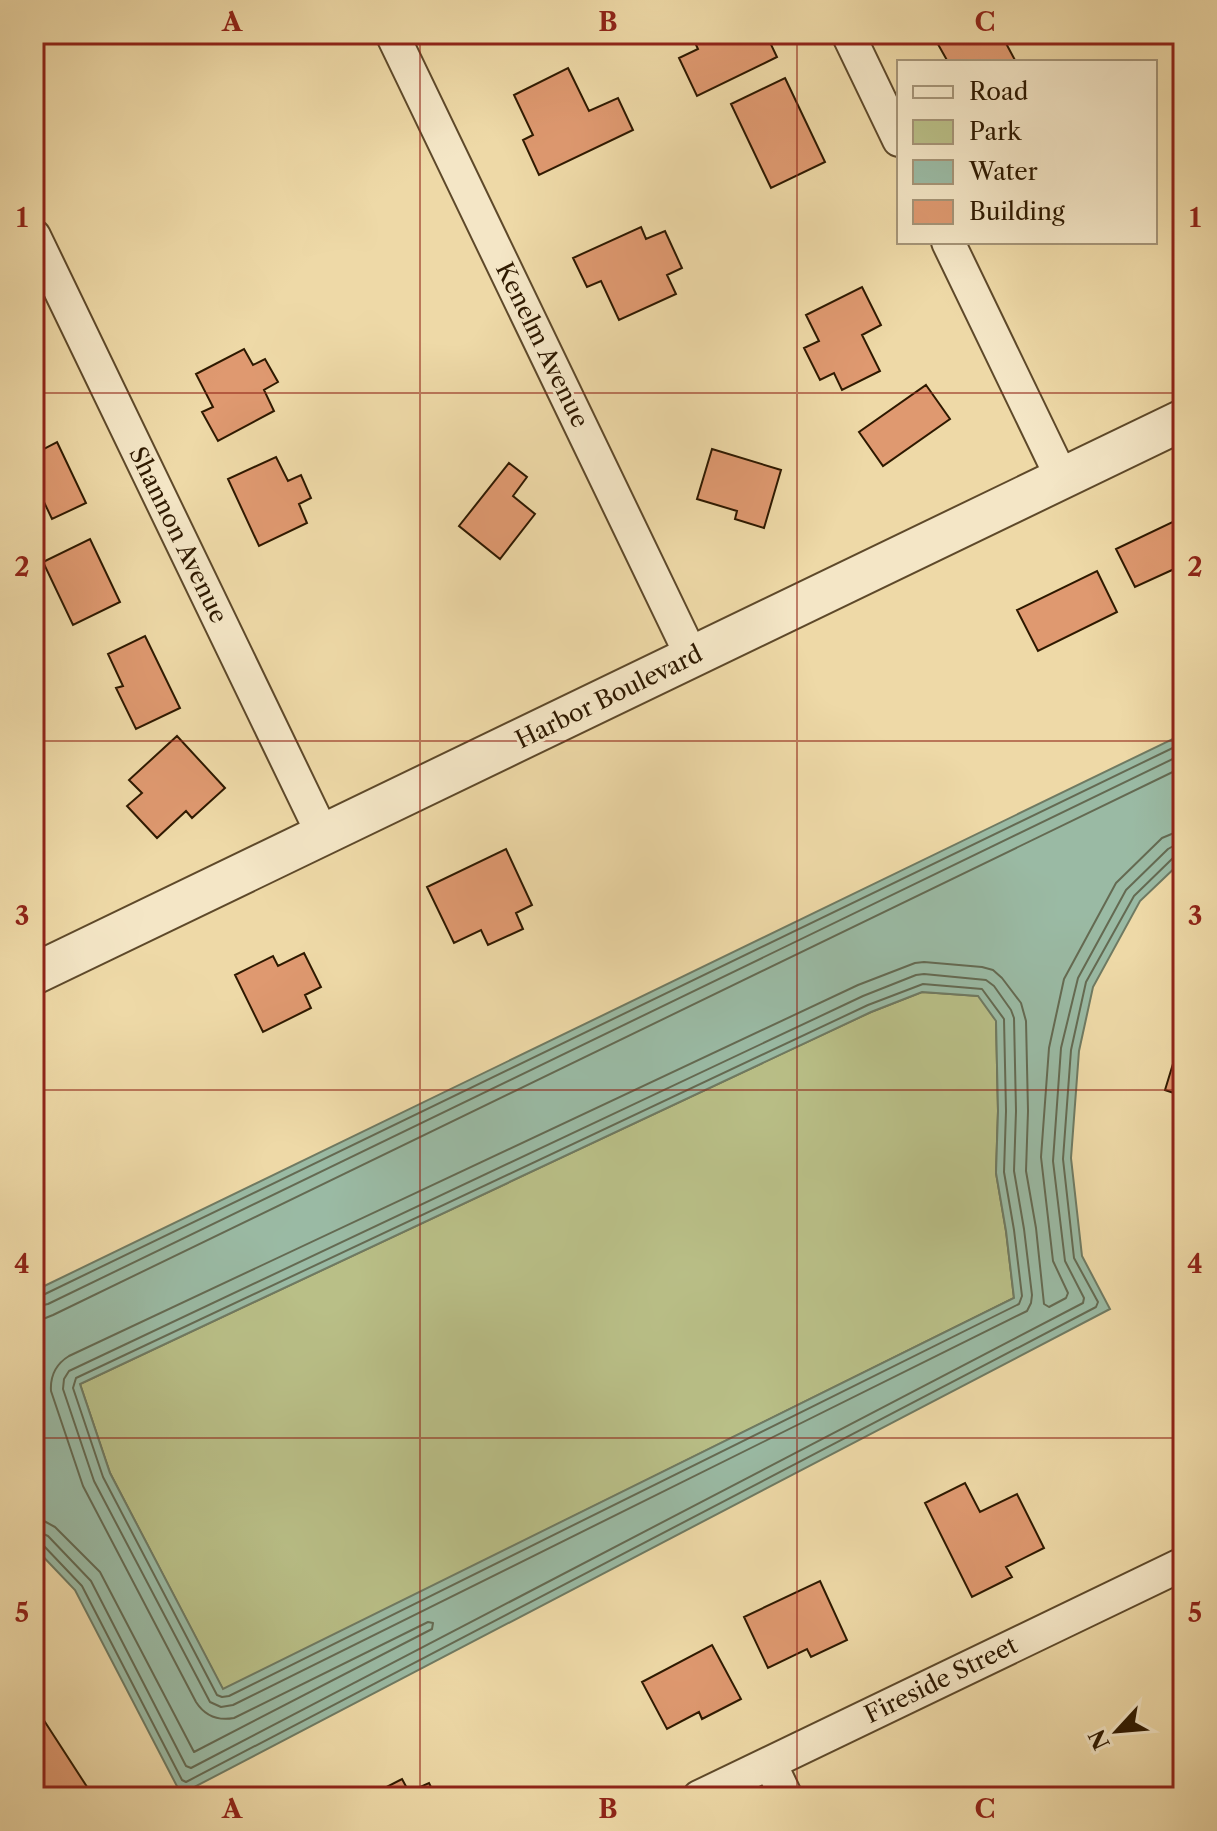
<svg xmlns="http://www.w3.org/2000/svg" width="1217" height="1831" viewBox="0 0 1217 1831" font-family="'Libre Caslon Text',serif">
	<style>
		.green { fill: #b9bf87; stroke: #746c44; stroke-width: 2 }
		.water { fill: #9abaa4; stroke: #6f7a62; stroke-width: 2; fill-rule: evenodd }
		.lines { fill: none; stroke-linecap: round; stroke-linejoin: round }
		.shore { stroke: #646a52; stroke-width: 2 }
		.building { fill: #df9970; stroke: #2e1900; stroke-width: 2 }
		.minor-casing { stroke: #5e492a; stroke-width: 36 }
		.tertiary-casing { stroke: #5e492a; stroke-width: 44 }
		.minor { stroke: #f4e6c6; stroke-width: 32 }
		.tertiary { stroke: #f4e6c6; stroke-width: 40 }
		.grid { fill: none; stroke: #8f2418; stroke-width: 2; stroke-opacity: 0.55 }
		.labels { text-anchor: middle; stroke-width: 6; stroke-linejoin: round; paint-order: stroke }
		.street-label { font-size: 24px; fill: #2e1900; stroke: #f4e6c6 }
		.neatline { fill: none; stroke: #8f2418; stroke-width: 3 }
		.grid-label { font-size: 26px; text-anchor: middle; font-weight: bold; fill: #8f2418 }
	</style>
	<rect width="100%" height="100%" fill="#eed9a7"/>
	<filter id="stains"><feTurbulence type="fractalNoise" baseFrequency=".0025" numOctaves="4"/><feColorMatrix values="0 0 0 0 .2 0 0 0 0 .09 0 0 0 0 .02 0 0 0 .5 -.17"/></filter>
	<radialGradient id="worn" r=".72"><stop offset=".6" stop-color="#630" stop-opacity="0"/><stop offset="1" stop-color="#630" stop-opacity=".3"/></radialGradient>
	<path class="green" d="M 922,992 L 979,996 L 996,1020 L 998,1111 L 996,1173 L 1006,1231 L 1014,1298 L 223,1690 L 110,1473 L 80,1384 L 871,1012 Z"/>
	<path class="water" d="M 1183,734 L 1183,860 L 1140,901 L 1093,987 L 1079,1051 L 1071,1158 L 1082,1256 L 1110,1309 L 181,1794 L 75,1590 L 34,1547 L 34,1291 ZM 922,992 L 978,996 L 996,1021 L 998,1111 L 996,1173 L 1006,1231 L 1014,1298 L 223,1689 L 110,1473 L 80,1384 L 871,1012 Z"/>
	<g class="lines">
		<path class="shore" d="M 924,974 L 986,980 L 994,986 L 1011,1010 L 1014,1018 L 1016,1111 L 1014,1171 L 1024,1229 L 1032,1295 L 1031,1303 L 1027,1311 L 233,1705 L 221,1707 L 210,1702 L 94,1481 L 63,1389 L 64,1379 L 69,1371 L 863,996 L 916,975 Z
			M 923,984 L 982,989 L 1004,1019 L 1006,1111 L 1004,1172 L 1014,1230 L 1022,1296 L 1019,1304 L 229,1696 L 222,1697 L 217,1695 L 103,1477 L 73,1388 L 76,1378 L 868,1005 Z
			M 34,1297 L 43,1295 L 1183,743
			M 34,1307 L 48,1304 L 1183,754
			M 34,1319 L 43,1319 L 53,1315 L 1183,767
			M 34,1520 L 44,1521 L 55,1527 L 100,1572 L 194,1752 L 432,1629 L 433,1623 L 428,1622 L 234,1718 C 218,1721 205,1716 196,1702 L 83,1486 L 51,1391 C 50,1375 56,1364 69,1356 L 858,985 L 915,963 L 924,962 L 982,967 L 993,970 L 1002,978 L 1021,1003 L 1026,1021 L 1028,1111 L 1026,1171 L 1036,1228 L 1044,1304 L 1049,1307 L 1066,1298 L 1068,1293 L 1053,1261 L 1041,1157 L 1049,1048 L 1064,979 L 1116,883 L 1162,838 L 1174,833 L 1183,832
			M 34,1532 L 41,1533 L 48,1536 L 91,1581 L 186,1766 L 191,1768 L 1083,1303 L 1084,1298 L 1065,1261 L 1053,1161 L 1061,1048 L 1078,978 L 1126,890 L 1168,849 L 1175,845 L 1183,844
			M 34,1542 L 43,1545 L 82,1586 L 182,1780 L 186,1782 L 1096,1307 L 1098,1302 L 1074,1258 L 1063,1159 L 1071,1050 L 1086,982 L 1134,896 L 1174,857 L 1183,854"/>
	</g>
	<path class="building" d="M 34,34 L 58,34 L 34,45 Z
		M 691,34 L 766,34 L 777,57 L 697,96 L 679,58 L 698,49 Z
		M 944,34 L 1001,34 L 1016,62 L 948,62 L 935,39 Z
		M 568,68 L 589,111 L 618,98 L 633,130 L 539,175 L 523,140 L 533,135 L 514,95 Z
		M 785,78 L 825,162 L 771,188 L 731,104 Z
		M 641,227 L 646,239 L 665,231 L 682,268 L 667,275 L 676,294 L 619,320 L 601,281 L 587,287 L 573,258 Z
		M 862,287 L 881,325 L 862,335 L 880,371 L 842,390 L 834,373 L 820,380 L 804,348 L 819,341 L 806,315 Z
		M 244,349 L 253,365 L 265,359 L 278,382 L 264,390 L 274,411 L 218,441 L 202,412 L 213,407 L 196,374 Z
		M 926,385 L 950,419 L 883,466 L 859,432 Z
		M 57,442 L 86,503 L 52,519 L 44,502 L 34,507 L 34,454 Z
		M 712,449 L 781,470 L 764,528 L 735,519 L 737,511 L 697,499 Z
		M 276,457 L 288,481 L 301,475 L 311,498 L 299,504 L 307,523 L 259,546 L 228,479 Z
		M 509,463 L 527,477 L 513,496 L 535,514 L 500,559 L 459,526 Z
		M 1183,517 L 1183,565 L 1135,587 L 1116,549 Z
		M 90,539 L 120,602 L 73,625 L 43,562 Z
		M 1097,571 L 1117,612 L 1038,651 L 1017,610 Z
		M 145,636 L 180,708 L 136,729 L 116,688 L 123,686 L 108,654 Z
		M 177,736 L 225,788 L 192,818 L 186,811 L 157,838 L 127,806 L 142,793 L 129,780 Z
		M 506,849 L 532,905 L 516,913 L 523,929 L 488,945 L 481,930 L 454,943 L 427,887 Z
		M 304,953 L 321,987 L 305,995 L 311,1008 L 263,1032 L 235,975 L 273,956 L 278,966 Z
		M 1183,1031 L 1183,1096 L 1165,1090 Z
		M 965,1483 L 980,1512 L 1017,1494 L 1044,1548 L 1006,1567 L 1012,1577 L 972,1597 L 925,1503 Z
		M 820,1581 L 847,1640 L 811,1657 L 807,1649 L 768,1668 L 744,1617 Z
		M 712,1645 L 741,1699 L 702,1719 L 699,1712 L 667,1729 L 642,1682 Z
		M 45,1722 L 91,1793 L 85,1797 L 34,1797 L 34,1729 Z
		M 402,1779 L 409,1792 L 429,1783 L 436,1797 L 372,1797 L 371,1795 Z"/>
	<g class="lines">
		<g class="minor-casing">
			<path id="minor" d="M 392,34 L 692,657
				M 848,34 L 899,140
				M 34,236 L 323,835
				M 948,242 L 1062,478
				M 770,1763 L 786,1797
				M 699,1797 L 1183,1564"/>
		</g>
		<g class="tertiary-casing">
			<path id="tertiary" d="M 34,974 L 1183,420"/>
		</g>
		<use href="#minor" class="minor"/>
		<use href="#tertiary" class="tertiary"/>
	</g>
	<path class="grid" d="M 420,34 L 420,1797M 797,34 L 797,1797M 34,393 L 1183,393M 34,741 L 1183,741M 34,1090 L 1183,1090M 34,1438 L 1183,1438"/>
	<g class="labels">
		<g class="street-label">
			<text transform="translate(542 345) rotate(64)" y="8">Kenelm Avenue</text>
			<text transform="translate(178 535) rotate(64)" y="8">Shannon Avenue</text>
			<text transform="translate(609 697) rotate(-26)" y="8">Harbor Boulevard</text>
			<text transform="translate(941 1680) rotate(-26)" y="8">Fireside Street</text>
		</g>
	</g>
	<rect width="1217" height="1831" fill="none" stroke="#eed9a7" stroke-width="88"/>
	<rect x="897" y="60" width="260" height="184" fill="#f4e6c6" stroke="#a59477" stroke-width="2"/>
	<rect x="913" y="86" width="40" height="12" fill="#f4e6c6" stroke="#a59477" stroke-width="2"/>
	<text x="969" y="100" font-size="24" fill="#2e1900">Road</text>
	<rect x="913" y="120" width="40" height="24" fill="#b9bf87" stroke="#a59477" stroke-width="2"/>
	<text x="969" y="140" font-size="24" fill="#2e1900">Park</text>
	<rect x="913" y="160" width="40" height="24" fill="#9abaa4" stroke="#a59477" stroke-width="2"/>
	<text x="969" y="180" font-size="24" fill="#2e1900">Water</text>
	<rect x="913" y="200" width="40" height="24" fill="#df9970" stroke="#a59477" stroke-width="2"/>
	<text x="969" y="220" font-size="24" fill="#2e1900">Building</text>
	<g transform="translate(1117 1731) rotate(244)" stroke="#f4e6c6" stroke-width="6" paint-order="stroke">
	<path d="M0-6L14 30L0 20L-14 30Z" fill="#2e1900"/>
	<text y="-12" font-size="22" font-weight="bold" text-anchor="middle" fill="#2e1900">N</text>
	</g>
	<rect x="44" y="44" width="1129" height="1743" class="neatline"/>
	<g class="grid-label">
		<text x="232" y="31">A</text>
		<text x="608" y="31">B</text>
		<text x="985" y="31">C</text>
		<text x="22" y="227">1</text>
		<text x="1195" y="227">1</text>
		<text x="22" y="576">2</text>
		<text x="1195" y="576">2</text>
		<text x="22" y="925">3</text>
		<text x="1195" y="925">3</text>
		<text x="22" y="1273">4</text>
		<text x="1195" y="1273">4</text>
		<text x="22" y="1622">5</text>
		<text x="1195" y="1622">5</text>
		<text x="232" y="1818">A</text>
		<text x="608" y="1818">B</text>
		<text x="985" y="1818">C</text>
	</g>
	<rect width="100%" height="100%" filter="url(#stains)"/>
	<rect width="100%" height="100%" fill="url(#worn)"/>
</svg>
